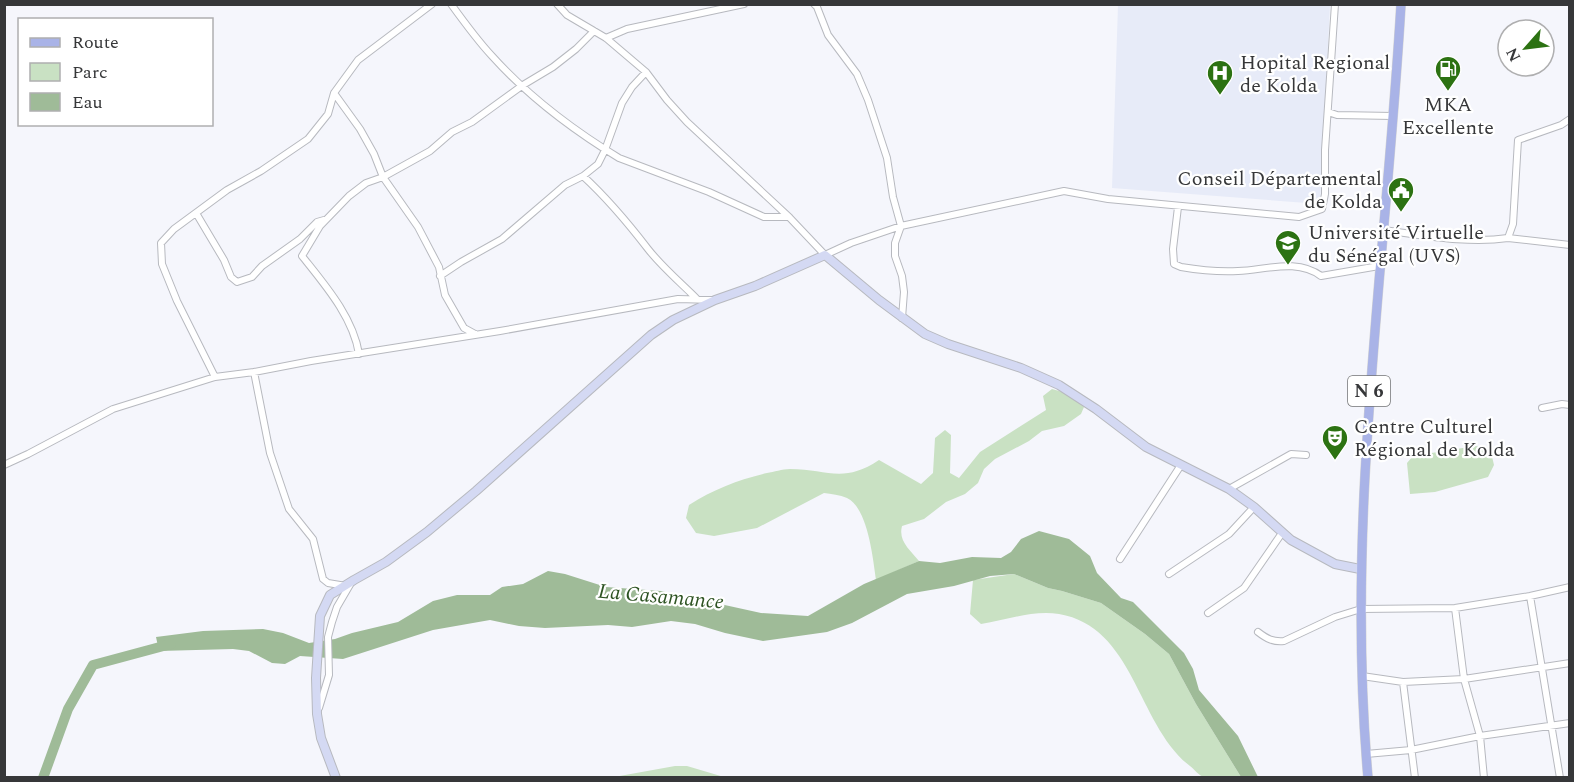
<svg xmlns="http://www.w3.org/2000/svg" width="1574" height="782" viewBox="0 0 1574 782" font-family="Spectral,serif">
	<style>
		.built { fill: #e7ebf8 }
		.green { fill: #c9e1c3 }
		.water { fill: #9fbb98 }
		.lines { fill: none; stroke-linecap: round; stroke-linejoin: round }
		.river { stroke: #9fbb98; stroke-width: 10 }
		.street-casing { stroke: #b7b9bf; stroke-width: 8 }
		.secondary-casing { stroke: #b7b9bf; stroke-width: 10 }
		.primary-casing { stroke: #d3d3d3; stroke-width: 10 }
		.street { stroke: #fff; stroke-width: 6 }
		.secondary { stroke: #d4d9f3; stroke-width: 8 }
		.primary { stroke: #a9b3e7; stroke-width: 9 }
		.labels { text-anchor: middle; stroke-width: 4.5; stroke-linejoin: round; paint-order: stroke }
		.shield { fill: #fff; stroke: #727374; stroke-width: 1.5 }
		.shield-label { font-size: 18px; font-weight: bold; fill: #363739 }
		.poi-label { font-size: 20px; fill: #363739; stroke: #fff; text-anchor: start }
		.water-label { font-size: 21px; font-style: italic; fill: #2d5322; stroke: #fff }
	</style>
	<rect width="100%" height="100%" fill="#f5f6fc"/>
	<path class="built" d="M 1118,5 L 1330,5 L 1320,204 L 1112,188 Z"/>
	<path class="green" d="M 1052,389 L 1066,393 L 1084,407 L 1081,414 L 1064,426 L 1042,431 L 1029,441 L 995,459 L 984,469 L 978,483 L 965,494 L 946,502 L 924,519 L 902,526 C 898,541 910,550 919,561 L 876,580 C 873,559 868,508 847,498 C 840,495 831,494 824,493 L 757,528 L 714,536 L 696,533 L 686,518 L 689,505 C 714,489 738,480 767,473 C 774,472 782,469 790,469 C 827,469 843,484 879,460 L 921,484 L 933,473 L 935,438 L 945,430 L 951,435 L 950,473 L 959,478 L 980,452 L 1046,410 L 1043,396 Z
		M 1475,446 L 1490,448 L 1494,465 L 1488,477 L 1435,492 L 1410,494 L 1407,463 L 1413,456 Z
		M 1014,574 L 1048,588 L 1062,591 L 1101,603 L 1145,634 L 1169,654 L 1196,704 L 1241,777 C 1232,777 1212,780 1204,777 C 1199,776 1194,769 1190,766 C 1137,725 1135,627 1059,614 C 1032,610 1007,620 981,624 L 970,614 L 973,580 Z
		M 675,766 L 687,766 L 724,777 L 614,777 Z"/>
	<path class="water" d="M 1039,531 L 1069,539 L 1090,556 L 1097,573 L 1121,598 L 1133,602 L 1184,653 L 1193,669 L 1199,690 L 1238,736 L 1258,777 L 1241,777 L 1196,704 L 1169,654 L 1145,634 L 1101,603 L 1062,591 L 1048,588 L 1014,574 L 990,576 L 954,586 L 907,594 L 852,623 L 827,632 L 763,641 L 725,633 L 695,624 L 671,621 L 632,627 L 608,625 L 545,628 L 519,626 L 490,620 L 433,630 L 343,659 L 300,656 L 285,664 L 272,663 L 249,651 L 233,649 L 159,651 L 156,637 L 203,631 L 263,629 L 283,633 L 309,643 L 335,639 L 352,633 L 398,622 L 433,601 L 457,595 L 490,595 L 502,587 L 523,584 L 548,571 L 565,574 L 606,587 L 661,591 L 761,613 L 808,616 L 864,584 L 919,561 L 940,563 L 972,557 L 1001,558 L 1011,552 L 1021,539 Z"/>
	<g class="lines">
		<path class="river" d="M 43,778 L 68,709 L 93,665 L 171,644"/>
		<g class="street-casing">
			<path id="street" d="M 432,4 L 358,60 L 334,93 L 360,129 L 374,154 L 383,177 L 418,227 L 439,267 L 445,295 L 464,328 L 475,334
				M 451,4 C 464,22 477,40 492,56 C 528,96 573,130 619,158 L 709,192 L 764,217 L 789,217
				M 557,4 L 567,15 L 606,38 L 646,72 L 667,100 L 687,122 L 789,217 L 825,255 L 851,243 L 901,226 L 1064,191 L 1108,199 L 1299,217 L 1322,209 L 1325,194 L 1325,150 L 1335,4
				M 814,4 L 817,7 L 828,35 L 857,74 L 868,100 L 887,158 L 893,197 L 901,226 L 895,243 L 895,256 L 902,276 L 904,292 L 902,318
				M 606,38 L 627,29 L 744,4
				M 1328,112 L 1337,115 L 1393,116
				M 583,176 C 608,199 628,223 648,249 C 662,267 681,283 697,299
				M 1178,207 L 1173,249 L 1174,264 L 1181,267 C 1199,270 1219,272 1238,271 C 1266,270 1297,258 1321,276 L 1379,266
				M 196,213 L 224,260 L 231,277 L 237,282 L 252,277 L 262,266 L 300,239 L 317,222 L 324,220
				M 1383,230 C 1423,235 1467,244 1508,238 L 1513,224 L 1518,140 L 1561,125 L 1570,119
				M 1508,238 L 1570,245
				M 440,276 L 461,262 L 502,239 L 565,185 L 583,176 L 598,164 L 605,150 L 622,103 L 632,87 L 646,72
				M 359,354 C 353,317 325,285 302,256 L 320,226 L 349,196 L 366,183 L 383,177 L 430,151 L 452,132 L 472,122 L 523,85 L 553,67 L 576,49 L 594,31
				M 254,372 L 270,453 L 289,509 L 313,539 L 323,579 L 328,583 L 346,586
				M 215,377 L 177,301 L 162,264 L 161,243 L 174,229 L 227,190 L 261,171 L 308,139 L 328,114 L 334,93
				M 1542,408 L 1562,404 L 1570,405
				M 4,465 L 28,454 L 113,409 L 215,377 L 254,372 L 311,361 L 500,331 L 678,299 L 714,300
				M 1229,489 L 1291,454 L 1306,455
				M 1120,559 L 1181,465
				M 1169,574 L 1229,534 L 1254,507
				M 1530,596 L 1560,778
				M 1455,608 L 1464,679 L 1480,736 L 1484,778
				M 1208,613 L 1244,588 L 1282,533
				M 1258,632 C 1267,639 1273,642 1284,641 L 1335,617 L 1361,609 L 1455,608 L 1530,596 L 1570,587
				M 1362,676 L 1403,682 L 1464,679 L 1570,663
				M 1403,682 L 1415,778
				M 319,708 L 329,675 L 328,637 L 332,622 L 337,607 L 351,583
				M 1366,754 L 1411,750 L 1480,736 L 1570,723"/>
		</g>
		<g class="secondary-casing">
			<path id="secondary" d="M 336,778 L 321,738 L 317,714 L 316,678 L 320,616 L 330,595 L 354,580 L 386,562 L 427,532 L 476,491 L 651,335 L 673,320 L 715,300 L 755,286 L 825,255 L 879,300 L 925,334 L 948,344 L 1021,368 L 1059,385 L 1096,409 L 1146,447 L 1229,489 L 1254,507 L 1291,540 L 1335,564 L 1360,569"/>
		</g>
		<g class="primary-casing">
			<path id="primary" d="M 1368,778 C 1345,518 1386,263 1401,4"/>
		</g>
		<use href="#street" class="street"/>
		<use href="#secondary" class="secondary"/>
		<use href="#primary" class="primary"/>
	</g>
	<defs>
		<g id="fuel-pin" transform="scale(1.35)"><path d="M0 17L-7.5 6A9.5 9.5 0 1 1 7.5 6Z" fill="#2c7212" stroke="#fff"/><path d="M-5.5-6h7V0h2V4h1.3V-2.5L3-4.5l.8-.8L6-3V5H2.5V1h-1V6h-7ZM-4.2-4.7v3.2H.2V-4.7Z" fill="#fff"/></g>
		<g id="hospital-pin" transform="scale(1.35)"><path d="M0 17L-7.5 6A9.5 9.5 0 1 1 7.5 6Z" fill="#2c7212" stroke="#fff"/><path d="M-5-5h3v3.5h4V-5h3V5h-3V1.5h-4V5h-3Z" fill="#fff"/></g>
		<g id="civic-pin" transform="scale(1.35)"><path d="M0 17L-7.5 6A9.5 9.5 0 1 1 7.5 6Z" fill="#2c7212" stroke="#fff"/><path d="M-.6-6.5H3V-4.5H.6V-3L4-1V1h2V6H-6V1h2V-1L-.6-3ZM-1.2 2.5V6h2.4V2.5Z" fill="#fff"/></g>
		<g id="university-pin" transform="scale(1.35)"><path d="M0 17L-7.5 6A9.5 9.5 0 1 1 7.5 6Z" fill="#2c7212" stroke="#fff"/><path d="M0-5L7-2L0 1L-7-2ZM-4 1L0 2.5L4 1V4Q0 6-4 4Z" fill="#fff"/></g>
		<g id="theatre-pin" transform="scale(1.35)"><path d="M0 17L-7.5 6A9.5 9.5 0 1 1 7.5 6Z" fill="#2c7212" stroke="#fff"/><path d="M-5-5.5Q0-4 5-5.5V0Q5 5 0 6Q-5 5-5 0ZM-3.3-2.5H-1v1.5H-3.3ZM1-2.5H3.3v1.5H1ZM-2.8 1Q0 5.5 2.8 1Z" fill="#fff"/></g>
	</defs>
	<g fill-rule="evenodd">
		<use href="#fuel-pin" x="1448" y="69"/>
		<use href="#hospital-pin" x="1220" y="73"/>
		<use href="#civic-pin" x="1401" y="190"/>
		<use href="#university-pin" x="1288" y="243"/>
		<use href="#theatre-pin" x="1335" y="438"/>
	</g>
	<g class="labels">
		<rect class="shield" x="1348" y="376" width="42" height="30" rx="4.5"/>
		<g class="shield-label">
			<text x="1369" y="397">N 6</text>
		</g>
		<g class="poi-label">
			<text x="1240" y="69">Hopital Regional<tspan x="1240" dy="23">de Kolda</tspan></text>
			<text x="1448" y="111" text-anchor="middle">MKA<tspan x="1448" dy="23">Excellente</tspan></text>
			<text x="1382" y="185" text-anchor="end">Conseil Départemental<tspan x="1382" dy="23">de Kolda</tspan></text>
			<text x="1308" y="239">Université Virtuelle<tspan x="1308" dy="23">du Sénégal (UVS)</tspan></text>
			<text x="1354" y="433">Centre Culturel<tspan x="1354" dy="23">Régional de Kolda</tspan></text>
		</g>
		<g class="water-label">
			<text transform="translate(661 596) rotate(5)" y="7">La Casamance</text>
		</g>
	</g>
	<rect width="1574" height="782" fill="none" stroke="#363739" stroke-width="12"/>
	<rect x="18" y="18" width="195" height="108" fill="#ffffff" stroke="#afafb0" stroke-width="1.5"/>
	<rect x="30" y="38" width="30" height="9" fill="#a9b3e7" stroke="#afafb0" stroke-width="1.5"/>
	<text x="72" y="48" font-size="18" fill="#363739">Route</text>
	<rect x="30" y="63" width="30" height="18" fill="#c9e1c3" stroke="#afafb0" stroke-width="1.5"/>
	<text x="72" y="78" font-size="18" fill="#363739">Parc</text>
	<rect x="30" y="93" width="30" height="18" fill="#9fbb98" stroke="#afafb0" stroke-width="1.5"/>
	<text x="72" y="108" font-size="18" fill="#363739">Eau</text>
	<g transform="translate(1526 48) rotate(242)"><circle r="28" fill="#ffffff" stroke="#afafb0" stroke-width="1.5"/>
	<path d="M0-4.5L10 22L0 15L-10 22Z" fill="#2c7212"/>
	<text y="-9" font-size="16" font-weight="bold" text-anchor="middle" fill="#363739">N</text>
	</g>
</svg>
